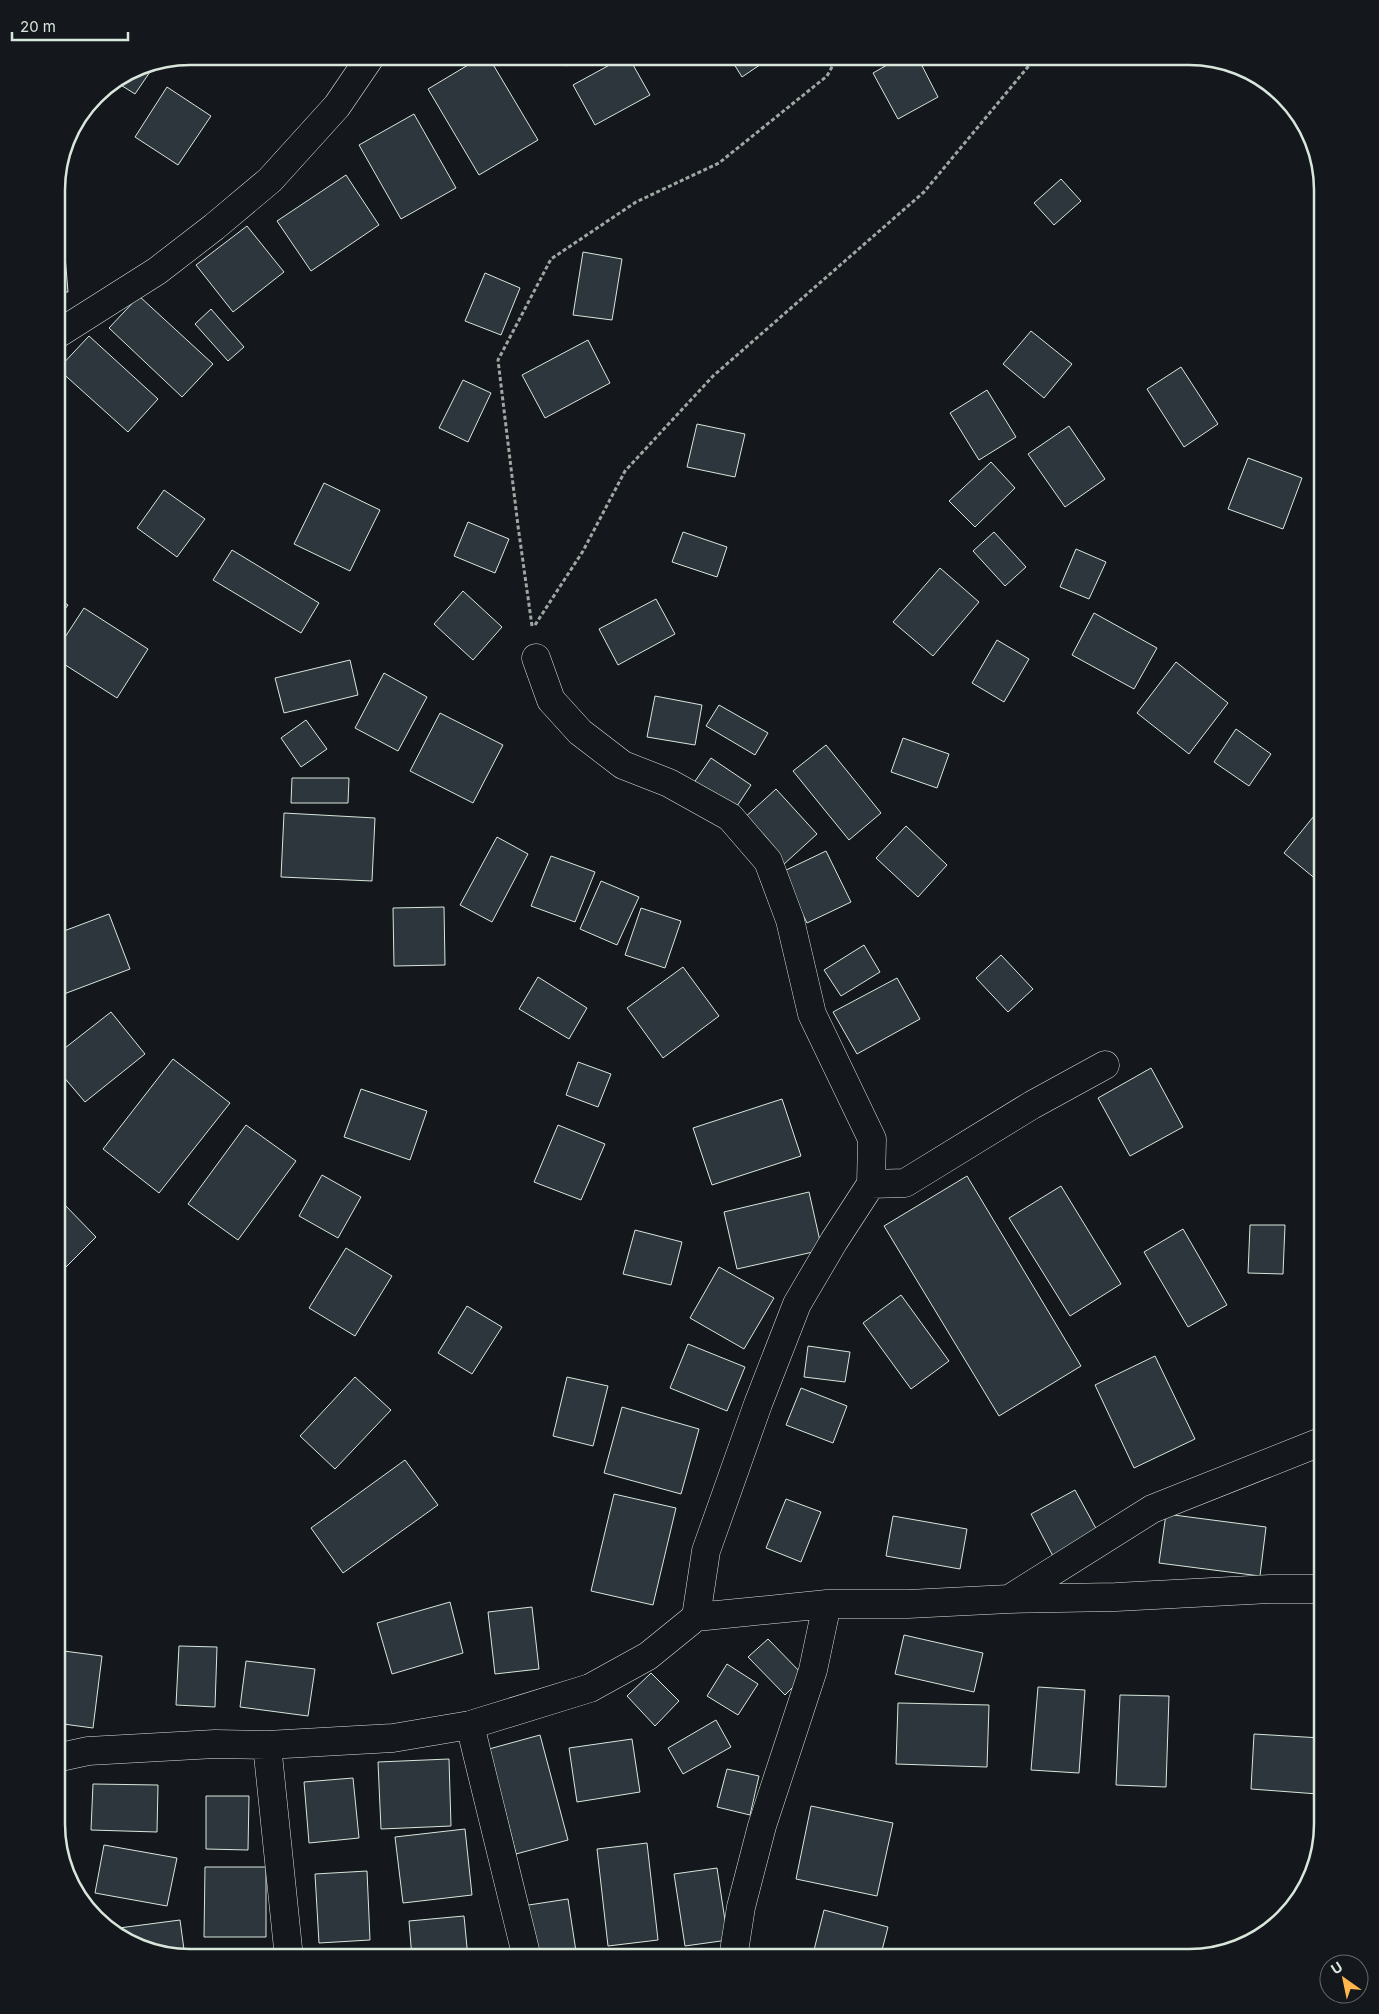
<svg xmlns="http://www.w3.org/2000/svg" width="1379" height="2014" viewBox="0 0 1379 2014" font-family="Inter,sans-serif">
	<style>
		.building { fill: #2c363c; stroke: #d8e6dc }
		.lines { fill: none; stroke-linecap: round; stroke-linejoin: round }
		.minor-casing { stroke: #d8e6dc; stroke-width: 29 }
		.path { stroke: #9da8a2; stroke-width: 3; stroke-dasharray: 4 2.5; stroke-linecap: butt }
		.minor { stroke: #14181c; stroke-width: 28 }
		.rim { fill: none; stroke: #d8e6dc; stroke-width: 2.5 }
	</style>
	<rect width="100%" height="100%" fill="#14181c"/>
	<path class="building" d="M 483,56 L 488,56 L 538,140 L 479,175 L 428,89 Z
		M 561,56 L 584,56 L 566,66 Z
		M 626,56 L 628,56 L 650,95 L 595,125 L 573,85 Z
		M 729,56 L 773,56 L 742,77 Z
		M 903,56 L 917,56 L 938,97 L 898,119 L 873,73 Z
		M 156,63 L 135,94 L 116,82 L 139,66 Z
		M 167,87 L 211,116 L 178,165 L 135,137 Z
		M 414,114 L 456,188 L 401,219 L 359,145 Z
		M 346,175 L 379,225 L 311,271 L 277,221 Z
		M 1061,179 L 1081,201 L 1054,225 L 1034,203 Z
		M 57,195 L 60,195 L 68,292 L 57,293 Z
		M 247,226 L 284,272 L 233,312 L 196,265 Z
		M 583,252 L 622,259 L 612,320 L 573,315 Z
		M 485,273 L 520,288 L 501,335 L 465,321 Z
		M 139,296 L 213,364 L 182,397 L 109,328 Z
		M 211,309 L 244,347 L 228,361 L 195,324 Z
		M 1031,331 L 1072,364 L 1044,398 L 1003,364 Z
		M 89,336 L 158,399 L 128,432 L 58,369 Z
		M 588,340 L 610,383 L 545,418 L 522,375 Z
		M 1181,367 L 1218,424 L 1184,447 L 1147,389 Z
		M 463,380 L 491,393 L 468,442 L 439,428 Z
		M 987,390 L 1016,437 L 979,460 L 950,413 Z
		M 1323,418 L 1323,454 L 1318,453 Z
		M 697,424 L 745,434 L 735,477 L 687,467 Z
		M 1069,426 L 1105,479 L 1065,507 L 1028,454 Z
		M 1248,458 L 1302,478 L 1283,529 L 1228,509 Z
		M 991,462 L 1015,488 L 975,527 L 949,501 Z
		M 324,483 L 380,510 L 350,571 L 294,544 Z
		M 164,490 L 205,519 L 177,557 L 137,528 Z
		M 468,522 L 509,539 L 495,573 L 454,556 Z
		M 683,532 L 727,547 L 717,577 L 672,562 Z
		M 994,532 L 1026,567 L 1005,586 L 973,551 Z
		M 1076,549 L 1106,562 L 1089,599 L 1060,587 Z
		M 232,550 L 319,603 L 301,633 L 213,580 Z
		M 940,568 L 979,602 L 933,656 L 893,622 Z
		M 463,591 L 502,627 L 473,660 L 434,624 Z
		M 56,597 L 68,605 L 56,621 Z
		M 656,599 L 675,634 L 618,665 L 599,629 Z
		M 84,608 L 148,649 L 117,698 L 56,659 L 56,651 Z
		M 1094,613 L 1157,648 L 1134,689 L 1072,655 Z
		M 997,640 L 1029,659 L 1004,702 L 972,683 Z
		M 350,660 L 358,695 L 284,713 L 275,678 Z
		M 1176,662 L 1228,703 L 1189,754 L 1137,713 Z
		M 384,673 L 427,697 L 398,751 L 355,728 Z
		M 655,696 L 702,705 L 695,745 L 647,737 Z
		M 719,705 L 768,733 L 755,755 L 706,726 Z
		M 440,713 L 503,745 L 473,803 L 410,771 Z
		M 306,720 L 327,749 L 301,767 L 281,738 Z
		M 1236,729 L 1271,754 L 1249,786 L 1214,762 Z
		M 903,738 L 949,754 L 937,788 L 891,772 Z
		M 826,745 L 881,813 L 849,840 L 793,771 Z
		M 711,758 L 751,785 L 731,815 L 691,787 Z
		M 292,778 L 349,778 L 348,803 L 291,803 Z
		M 776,789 L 817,834 L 783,865 L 742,820 Z
		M 1322,806 L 1323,806 L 1323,885 L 1284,853 Z
		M 284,813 L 375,818 L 372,881 L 281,877 Z
		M 906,826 L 947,865 L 918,897 L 876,858 Z
		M 497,837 L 528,854 L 492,922 L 460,905 Z
		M 826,851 L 851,902 L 807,923 L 782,872 Z
		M 551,856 L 595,872 L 575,922 L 531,906 Z
		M 56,857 L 63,872 L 56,875 Z
		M 601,881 L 639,897 L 617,945 L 580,929 Z
		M 444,907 L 445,965 L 394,966 L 393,908 Z
		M 641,908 L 681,921 L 665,968 L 625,955 Z
		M 109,914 L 130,969 L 56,997 L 56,934 Z
		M 864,945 L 880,972 L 841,996 L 824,970 Z
		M 1001,955 L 1033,989 L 1008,1012 L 976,978 Z
		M 683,967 L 719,1016 L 663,1058 L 627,1008 Z
		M 538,977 L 587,1008 L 569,1039 L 519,1009 Z
		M 897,978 L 920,1019 L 857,1054 L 833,1012 Z
		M 111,1012 L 145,1054 L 85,1102 L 56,1068 L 56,1055 Z
		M 173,1059 L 230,1103 L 159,1193 L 103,1149 Z
		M 578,1062 L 611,1074 L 598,1107 L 566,1095 Z
		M 1151,1068 L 1183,1127 L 1130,1156 L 1098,1098 Z
		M 361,1089 L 427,1111 L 410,1160 L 344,1137 Z
		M 782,1099 L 801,1156 L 712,1185 L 693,1128 Z
		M 246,1125 L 296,1161 L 238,1240 L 188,1204 Z
		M 558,1125 L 605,1144 L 581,1200 L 534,1182 Z
		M 322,1175 L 361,1197 L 338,1238 L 299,1216 Z
		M 967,1176 L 1081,1366 L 999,1416 L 884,1226 Z
		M 1061,1186 L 1121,1284 L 1070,1316 L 1009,1218 Z
		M 809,1192 L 822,1250 L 737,1269 L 724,1212 Z
		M 61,1201 L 96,1237 L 56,1277 L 56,1205 Z
		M 1250,1225 L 1285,1225 L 1283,1274 L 1248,1273 Z
		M 1183,1229 L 1227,1305 L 1188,1327 L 1144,1252 Z
		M 1323,1229 L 1323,1281 L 1318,1230 Z
		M 635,1230 L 682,1242 L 671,1285 L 623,1274 Z
		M 346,1248 L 392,1276 L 355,1336 L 309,1308 Z
		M 719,1267 L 774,1298 L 744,1349 L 690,1318 Z
		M 901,1295 L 949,1361 L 911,1389 L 863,1323 Z
		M 467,1306 L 502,1327 L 472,1374 L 438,1353 Z
		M 688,1344 L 745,1367 L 727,1411 L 670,1388 Z
		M 808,1346 L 850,1352 L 845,1382 L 804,1377 Z
		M 1155,1356 L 1195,1439 L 1134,1468 L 1095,1385 Z
		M 355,1377 L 391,1410 L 335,1469 L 300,1436 Z
		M 567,1377 L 608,1386 L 593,1446 L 553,1436 Z
		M 801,1388 L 847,1406 L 833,1443 L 786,1425 Z
		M 622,1407 L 699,1429 L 681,1494 L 604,1473 Z
		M 405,1460 L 438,1505 L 343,1573 L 311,1528 Z
		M 1075,1490 L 1099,1534 L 1054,1558 L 1031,1514 Z
		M 614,1494 L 676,1508 L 653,1605 L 591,1591 Z
		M 786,1499 L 821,1512 L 801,1562 L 766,1548 Z
		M 1166,1514 L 1266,1527 L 1260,1576 L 1159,1563 Z
		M 893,1516 L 967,1529 L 960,1569 L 886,1556 Z
		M 450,1602 L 463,1653 L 392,1674 L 377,1623 Z
		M 532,1607 L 539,1669 L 495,1674 L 488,1612 Z
		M 904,1635 L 983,1653 L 974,1692 L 895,1674 Z
		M 768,1639 L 804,1676 L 785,1695 L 748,1657 Z
		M 179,1646 L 217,1647 L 215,1707 L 176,1705 Z
		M 56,1650 L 102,1656 L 93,1728 L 56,1723 Z
		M 246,1661 L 315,1669 L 308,1716 L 240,1707 Z
		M 727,1664 L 758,1684 L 738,1715 L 707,1696 Z
		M 651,1673 L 679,1701 L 655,1726 L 627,1696 Z
		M 1038,1687 L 1085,1690 L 1079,1773 L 1031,1770 Z
		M 1120,1695 L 1169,1696 L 1166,1787 L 1116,1785 Z
		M 898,1703 L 989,1705 L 987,1767 L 896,1764 Z
		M 716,1720 L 731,1747 L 683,1774 L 668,1748 Z
		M 1254,1734 L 1321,1738 L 1318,1794 L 1251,1789 Z
		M 540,1735 L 568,1840 L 516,1854 L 489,1749 Z
		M 632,1739 L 640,1792 L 577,1802 L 569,1748 Z
		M 449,1759 L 451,1826 L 381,1829 L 378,1762 Z
		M 727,1769 L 759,1776 L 750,1815 L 717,1807 Z
		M 353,1778 L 359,1838 L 309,1843 L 304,1782 Z
		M 93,1784 L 158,1785 L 157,1832 L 91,1830 Z
		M 206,1796 L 249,1796 L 248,1850 L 206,1849 Z
		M 811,1806 L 893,1823 L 877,1896 L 796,1879 Z
		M 465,1829 L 472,1895 L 403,1903 L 395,1837 Z
		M 647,1843 L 658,1940 L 608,1946 L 597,1849 Z
		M 104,1845 L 177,1858 L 167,1906 L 95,1893 Z
		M 205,1867 L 266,1867 L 266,1937 L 204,1937 Z
		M 717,1868 L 728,1940 L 685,1946 L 674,1874 Z
		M 367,1871 L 370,1940 L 319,1943 L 315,1874 Z
		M 568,1899 L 577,1958 L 530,1958 L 522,1906 Z
		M 824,1910 L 888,1927 L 880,1958 L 812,1958 Z
		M 464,1916 L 468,1958 L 412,1958 L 409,1921 Z
		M 180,1920 L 185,1957 L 123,1940 L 120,1937 L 119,1928 Z"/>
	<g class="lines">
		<g class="minor-casing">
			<path id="minor" d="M 56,335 L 157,271 L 214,227 L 270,180 L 337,106 L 371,56
				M 871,1184 L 905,1183 L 1032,1105 L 1105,1065
				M 1009,1599 L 1152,1509 L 1323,1441
				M 696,1617 L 827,1604 L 908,1604 L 1009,1599 L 1116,1597 L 1270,1589 L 1323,1589
				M 470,1725 L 527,1958
				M 267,1745 L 289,1958
				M 56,1758 L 88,1751 L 215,1744 L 267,1745 L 393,1738 L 470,1725 L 590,1688 L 648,1656 L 696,1617 L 706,1551 L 758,1404 L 797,1304 L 834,1241 L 871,1184 L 872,1139 L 812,1014 L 790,920 L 768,861 L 730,817 L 669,783 L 623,765 L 580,732 L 551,700 L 536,658
				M 733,1958 L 741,1907 L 762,1826 L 813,1670 L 827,1604"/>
		</g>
		<path class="path" d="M 535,625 L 583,551 L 625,471 L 713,376 L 924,192 L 1037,56
			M 532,626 L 518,526 L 498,360 L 551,259 L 636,202 L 719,163 L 827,76 L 838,56"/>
		<use href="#minor" class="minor"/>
	</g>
	<path d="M0 0H1379V2014H0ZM190 65H1189A125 125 0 0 1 1314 190V1824A125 125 0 0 1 1189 1949H190A125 125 0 0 1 65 1824V190A125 125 0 0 1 190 65Z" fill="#14181c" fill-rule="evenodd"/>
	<path class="rim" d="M190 65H1189A125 125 0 0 1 1314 190V1824A125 125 0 0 1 1189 1949H190A125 125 0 0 1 65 1824V190A125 125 0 0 1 190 65Z"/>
	<g transform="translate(1344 1979) rotate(327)"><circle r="24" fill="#14181c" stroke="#626a69"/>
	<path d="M0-4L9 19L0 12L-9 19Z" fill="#ffb74d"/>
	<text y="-8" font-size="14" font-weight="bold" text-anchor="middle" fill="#d8e6dc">U</text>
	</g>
	<path d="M12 32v8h116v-8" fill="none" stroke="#d8e6dc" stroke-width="2.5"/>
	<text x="20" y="32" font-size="15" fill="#d8e6dc" stroke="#14181c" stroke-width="4" paint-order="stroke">20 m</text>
</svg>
